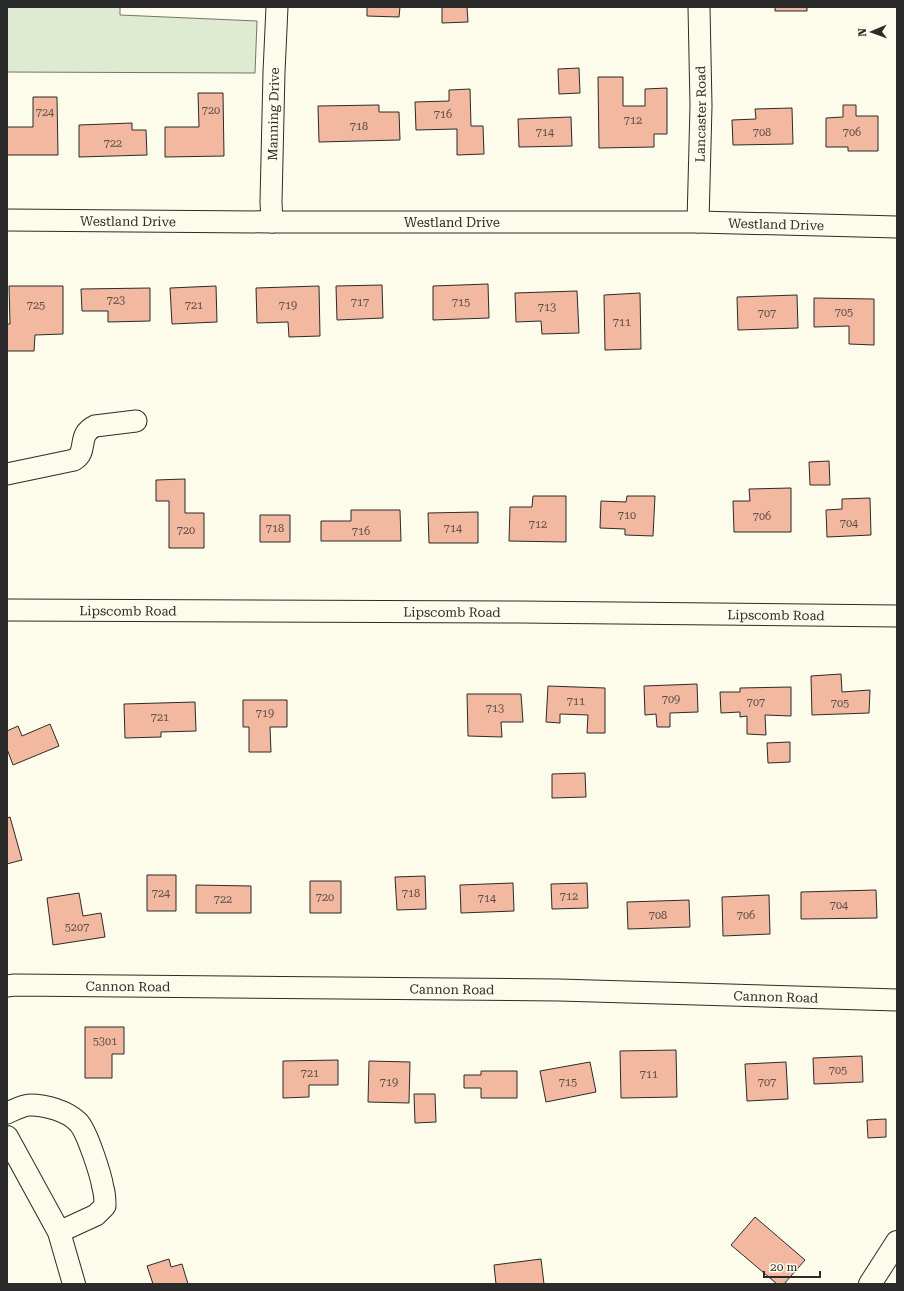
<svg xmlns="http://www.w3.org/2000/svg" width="904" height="1291" viewBox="0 0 904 1291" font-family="'Roboto Serif',serif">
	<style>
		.green { fill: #deebd1; stroke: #74746e }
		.building { fill: #f2b8a0; stroke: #2b2b2b }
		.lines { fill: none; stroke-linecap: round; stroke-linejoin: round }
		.minor-casing { stroke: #2b2b2b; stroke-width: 23 }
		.major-casing { stroke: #2b2b2b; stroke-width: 24 }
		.minor { stroke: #fdfbea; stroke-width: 21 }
		.major { stroke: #fdfbea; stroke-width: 22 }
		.labels { text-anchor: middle; stroke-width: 3; stroke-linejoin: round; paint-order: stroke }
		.number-label { font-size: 11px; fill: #5d4e48 }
		.street-label { font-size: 13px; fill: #2b2b2b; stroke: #fdfbea }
	</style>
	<rect width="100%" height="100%" fill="#fdfbea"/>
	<path class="green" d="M 7,7 L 120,7 L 120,15 L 257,21 L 255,73 L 7,72 Z"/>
	<path class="building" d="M 367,7 L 400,7 L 399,17 L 367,16 Z
		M 442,7 L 467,7 L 468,22 L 442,23 Z
		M 775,7 L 807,7 L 807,11 L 775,11 Z
		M 579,68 L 580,93 L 559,94 L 558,69 Z
		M 598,77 L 623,77 L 623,106 L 645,106 L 645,89 L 667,88 L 667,134 L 654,134 L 654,147 L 599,148 Z
		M 470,89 L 471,126 L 483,126 L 484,154 L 457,155 L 457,129 L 416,130 L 415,102 L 449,101 L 449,90 Z
		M 198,93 L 223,93 L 224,156 L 165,157 L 165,127 L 199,127 Z
		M 33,97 L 57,97 L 58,155 L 7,155 L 7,127 L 33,127 Z
		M 379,105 L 379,112 L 399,112 L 400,140 L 319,142 L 318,106 Z
		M 843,105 L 856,105 L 856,116 L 878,116 L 878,151 L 848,151 L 848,147 L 826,147 L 826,118 L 843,117 Z
		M 792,108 L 793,144 L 733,145 L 732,120 L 756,119 L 755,109 Z
		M 571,117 L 572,146 L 519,147 L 518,119 Z
		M 132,123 L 132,130 L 146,130 L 147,155 L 79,157 L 79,125 Z
		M 488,284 L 489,318 L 433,320 L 433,286 Z
		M 382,285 L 383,318 L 337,320 L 336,286 Z
		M 9,286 L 63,286 L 63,334 L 35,335 L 34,351 L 7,351 L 7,324 L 10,324 Z
		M 216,286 L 217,322 L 172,324 L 170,288 Z
		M 319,286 L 320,336 L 289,337 L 288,322 L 257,323 L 256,288 Z
		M 150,288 L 150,321 L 108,322 L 108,311 L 82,311 L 81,289 Z
		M 577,291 L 579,333 L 542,334 L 541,321 L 516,322 L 515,293 Z
		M 640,293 L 641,349 L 605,350 L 604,295 Z
		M 797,295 L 798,328 L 738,330 L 737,297 Z
		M 814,298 L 874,299 L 874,345 L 849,344 L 849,326 L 814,327 Z
		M 829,461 L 830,485 L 810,485 L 809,462 Z
		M 185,479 L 185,513 L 204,513 L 204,548 L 169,548 L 169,501 L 156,501 L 156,480 Z
		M 791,488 L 791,532 L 734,532 L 733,501 L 750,501 L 749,489 Z
		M 533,496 L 566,496 L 566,542 L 509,541 L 510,507 L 532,507 Z
		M 627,496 L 655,496 L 653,536 L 625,535 L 625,529 L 600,528 L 601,501 L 626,502 Z
		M 870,498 L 871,535 L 827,537 L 826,510 L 842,509 L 842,499 Z
		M 351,510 L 400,510 L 401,541 L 321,541 L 321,521 L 351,521 Z
		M 478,512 L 478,543 L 429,543 L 428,513 Z
		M 260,515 L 290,515 L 290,542 L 260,542 Z
		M 841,674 L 842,692 L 870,690 L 869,713 L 812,715 L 811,676 Z
		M 697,684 L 698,712 L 670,713 L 670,727 L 657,727 L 656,714 L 645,715 L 644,686 Z
		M 548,686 L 605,688 L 605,733 L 587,733 L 588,715 L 560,714 L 560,723 L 546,722 Z
		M 791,687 L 791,716 L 765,715 L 766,735 L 747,734 L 747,716 L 740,717 L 740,712 L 721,713 L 720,692 L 740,692 L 740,688 Z
		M 467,694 L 521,694 L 523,722 L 501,722 L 502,737 L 468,736 Z
		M 243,700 L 287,700 L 287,727 L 270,727 L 271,752 L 249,752 L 249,727 L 243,727 Z
		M 195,702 L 196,731 L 161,732 L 161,737 L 125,738 L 124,704 Z
		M 50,724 L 59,746 L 13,765 L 7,749 L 7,731 L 18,726 L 22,736 Z
		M 790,742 L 790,762 L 768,763 L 767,743 Z
		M 585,773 L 586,797 L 552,798 L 552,774 Z
		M 10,817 L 22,860 L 7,864 L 7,818 Z
		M 147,875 L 176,875 L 176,911 L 147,911 Z
		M 425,876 L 426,909 L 397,910 L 395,877 Z
		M 310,881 L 341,881 L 341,913 L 310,913 Z
		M 513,883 L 514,911 L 461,913 L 460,885 Z
		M 587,883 L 588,908 L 552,909 L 551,884 Z
		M 196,885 L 251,886 L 251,913 L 196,913 Z
		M 876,890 L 877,918 L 801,919 L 801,892 Z
		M 79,893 L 83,916 L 101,913 L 105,937 L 53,945 L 47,898 Z
		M 769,895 L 770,934 L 723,936 L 722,897 Z
		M 689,900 L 690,927 L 628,929 L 627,902 Z
		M 85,1027 L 124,1027 L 124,1054 L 112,1054 L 112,1078 L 85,1078 Z
		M 676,1050 L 677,1097 L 621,1098 L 620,1051 Z
		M 862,1056 L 863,1082 L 814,1084 L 813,1058 Z
		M 338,1060 L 338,1085 L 309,1085 L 309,1097 L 283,1098 L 283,1061 Z
		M 369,1061 L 410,1062 L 409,1103 L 368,1102 Z
		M 590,1062 L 596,1092 L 546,1102 L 540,1071 Z
		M 786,1062 L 788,1099 L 747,1101 L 745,1064 Z
		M 481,1071 L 517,1071 L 517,1098 L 481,1098 L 481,1088 L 464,1088 L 464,1075 L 481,1075 Z
		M 414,1094 L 435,1094 L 436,1122 L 415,1123 Z
		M 886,1119 L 886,1137 L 868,1138 L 867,1120 Z
		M 755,1217 L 805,1260 L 784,1284 L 777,1284 L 731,1245 Z
		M 169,1259 L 171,1267 L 182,1264 L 188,1284 L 153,1284 L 147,1266 Z
		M 541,1259 L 544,1284 L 496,1284 L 494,1265 Z"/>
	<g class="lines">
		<g class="minor-casing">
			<g id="minor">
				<path id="s1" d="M 7,220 L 272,222 L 698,222 L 897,227"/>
				<path id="s2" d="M 272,222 L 271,202 L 274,72 L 277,7"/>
				<path id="s3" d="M 698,222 L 701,106 L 699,7"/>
				<path d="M 7,474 L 74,460 C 89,451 76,435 95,426 L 136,421"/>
				<path id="s4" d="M 7,610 L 519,612 L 897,616"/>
				<path id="s5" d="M 7,986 L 15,985 L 559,990 L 897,1000"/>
				<path d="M 7,1113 C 14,1110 23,1105 30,1105 C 46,1105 67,1111 78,1122 C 87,1131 101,1175 103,1188 C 105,1194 105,1200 105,1206 L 96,1215 L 59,1232"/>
			</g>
		</g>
		<g class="major-casing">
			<path id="major" d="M 7,1137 L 59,1232 L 74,1284
				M 870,1284 L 897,1242"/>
		</g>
		<use href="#minor" class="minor"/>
		<use href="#major" class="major"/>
	</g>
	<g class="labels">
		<g class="number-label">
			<text x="211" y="114">720</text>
			<text x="45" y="116">724</text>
			<text x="443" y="118">716</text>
			<text x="633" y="124">712</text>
			<text x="359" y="130">718</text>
			<text x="545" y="136">714</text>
			<text x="762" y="136">708</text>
			<text x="852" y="136">706</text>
			<text x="113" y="147">722</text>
			<text x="116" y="304">723</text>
			<text x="360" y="306">717</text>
			<text x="461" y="306">715</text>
			<text x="36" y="309">725</text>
			<text x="194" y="309">721</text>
			<text x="288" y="309">719</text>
			<text x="547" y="311">713</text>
			<text x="844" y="316">705</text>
			<text x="767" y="317">707</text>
			<text x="622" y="326">711</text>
			<text x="627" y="519">710</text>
			<text x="762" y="520">706</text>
			<text x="849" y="527">704</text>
			<text x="538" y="528">712</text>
			<text x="275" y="532">718</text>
			<text x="453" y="532">714</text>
			<text x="186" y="534">720</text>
			<text x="361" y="535">716</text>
			<text x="671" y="703">709</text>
			<text x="576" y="705">711</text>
			<text x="756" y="706">707</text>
			<text x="840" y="707">705</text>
			<text x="495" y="712">713</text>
			<text x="265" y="717">719</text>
			<text x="160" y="721">721</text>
			<text x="161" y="897">724</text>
			<text x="411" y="897">718</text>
			<text x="569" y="900">712</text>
			<text x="325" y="901">720</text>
			<text x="487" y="902">714</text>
			<text x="223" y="903">722</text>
			<text x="839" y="909">704</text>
			<text x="658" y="919">708</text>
			<text x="746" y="919">706</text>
			<text x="77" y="931">5207</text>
			<text x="105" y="1045">5301</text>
			<text x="838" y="1074">705</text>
			<text x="310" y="1077">721</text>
			<text x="649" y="1078">711</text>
			<text x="389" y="1086">719</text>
			<text x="568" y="1086">715</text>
			<text x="767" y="1086">707</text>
		</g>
		<g class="street-label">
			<text dy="5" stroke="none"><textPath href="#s3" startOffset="108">Lancaster Road</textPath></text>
			<text dy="5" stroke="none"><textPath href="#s2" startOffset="108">Manning Drive</textPath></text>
			<text dy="5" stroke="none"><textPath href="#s1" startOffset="121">Westland Drive</textPath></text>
			<text dy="5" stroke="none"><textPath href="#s1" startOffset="445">Westland Drive</textPath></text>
			<text dy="5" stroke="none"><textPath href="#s1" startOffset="769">Westland Drive</textPath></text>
			<text dy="5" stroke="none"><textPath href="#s4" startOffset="121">Lipscomb Road</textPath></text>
			<text dy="5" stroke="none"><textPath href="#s4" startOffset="445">Lipscomb Road</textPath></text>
			<text dy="5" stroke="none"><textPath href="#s4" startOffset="769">Lipscomb Road</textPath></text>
			<text dy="5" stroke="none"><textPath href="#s5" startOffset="121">Cannon Road</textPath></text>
			<text dy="5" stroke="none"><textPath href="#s5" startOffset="445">Cannon Road</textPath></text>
			<text dy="5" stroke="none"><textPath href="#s5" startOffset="769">Cannon Road</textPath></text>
		</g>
	</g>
	<rect width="904" height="1291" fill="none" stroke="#2b2b2b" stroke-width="16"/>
	<g transform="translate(872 32) rotate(268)" stroke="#fdfbea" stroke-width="3" paint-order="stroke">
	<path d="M0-3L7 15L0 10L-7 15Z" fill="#2b2b2b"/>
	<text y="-6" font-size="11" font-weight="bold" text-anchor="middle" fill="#2b2b2b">N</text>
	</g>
	<path d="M764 1271v6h56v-6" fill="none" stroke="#2b2b2b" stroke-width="2"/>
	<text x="770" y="1271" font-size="12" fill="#2b2b2b" stroke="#fdfbea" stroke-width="3" paint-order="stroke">20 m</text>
</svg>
